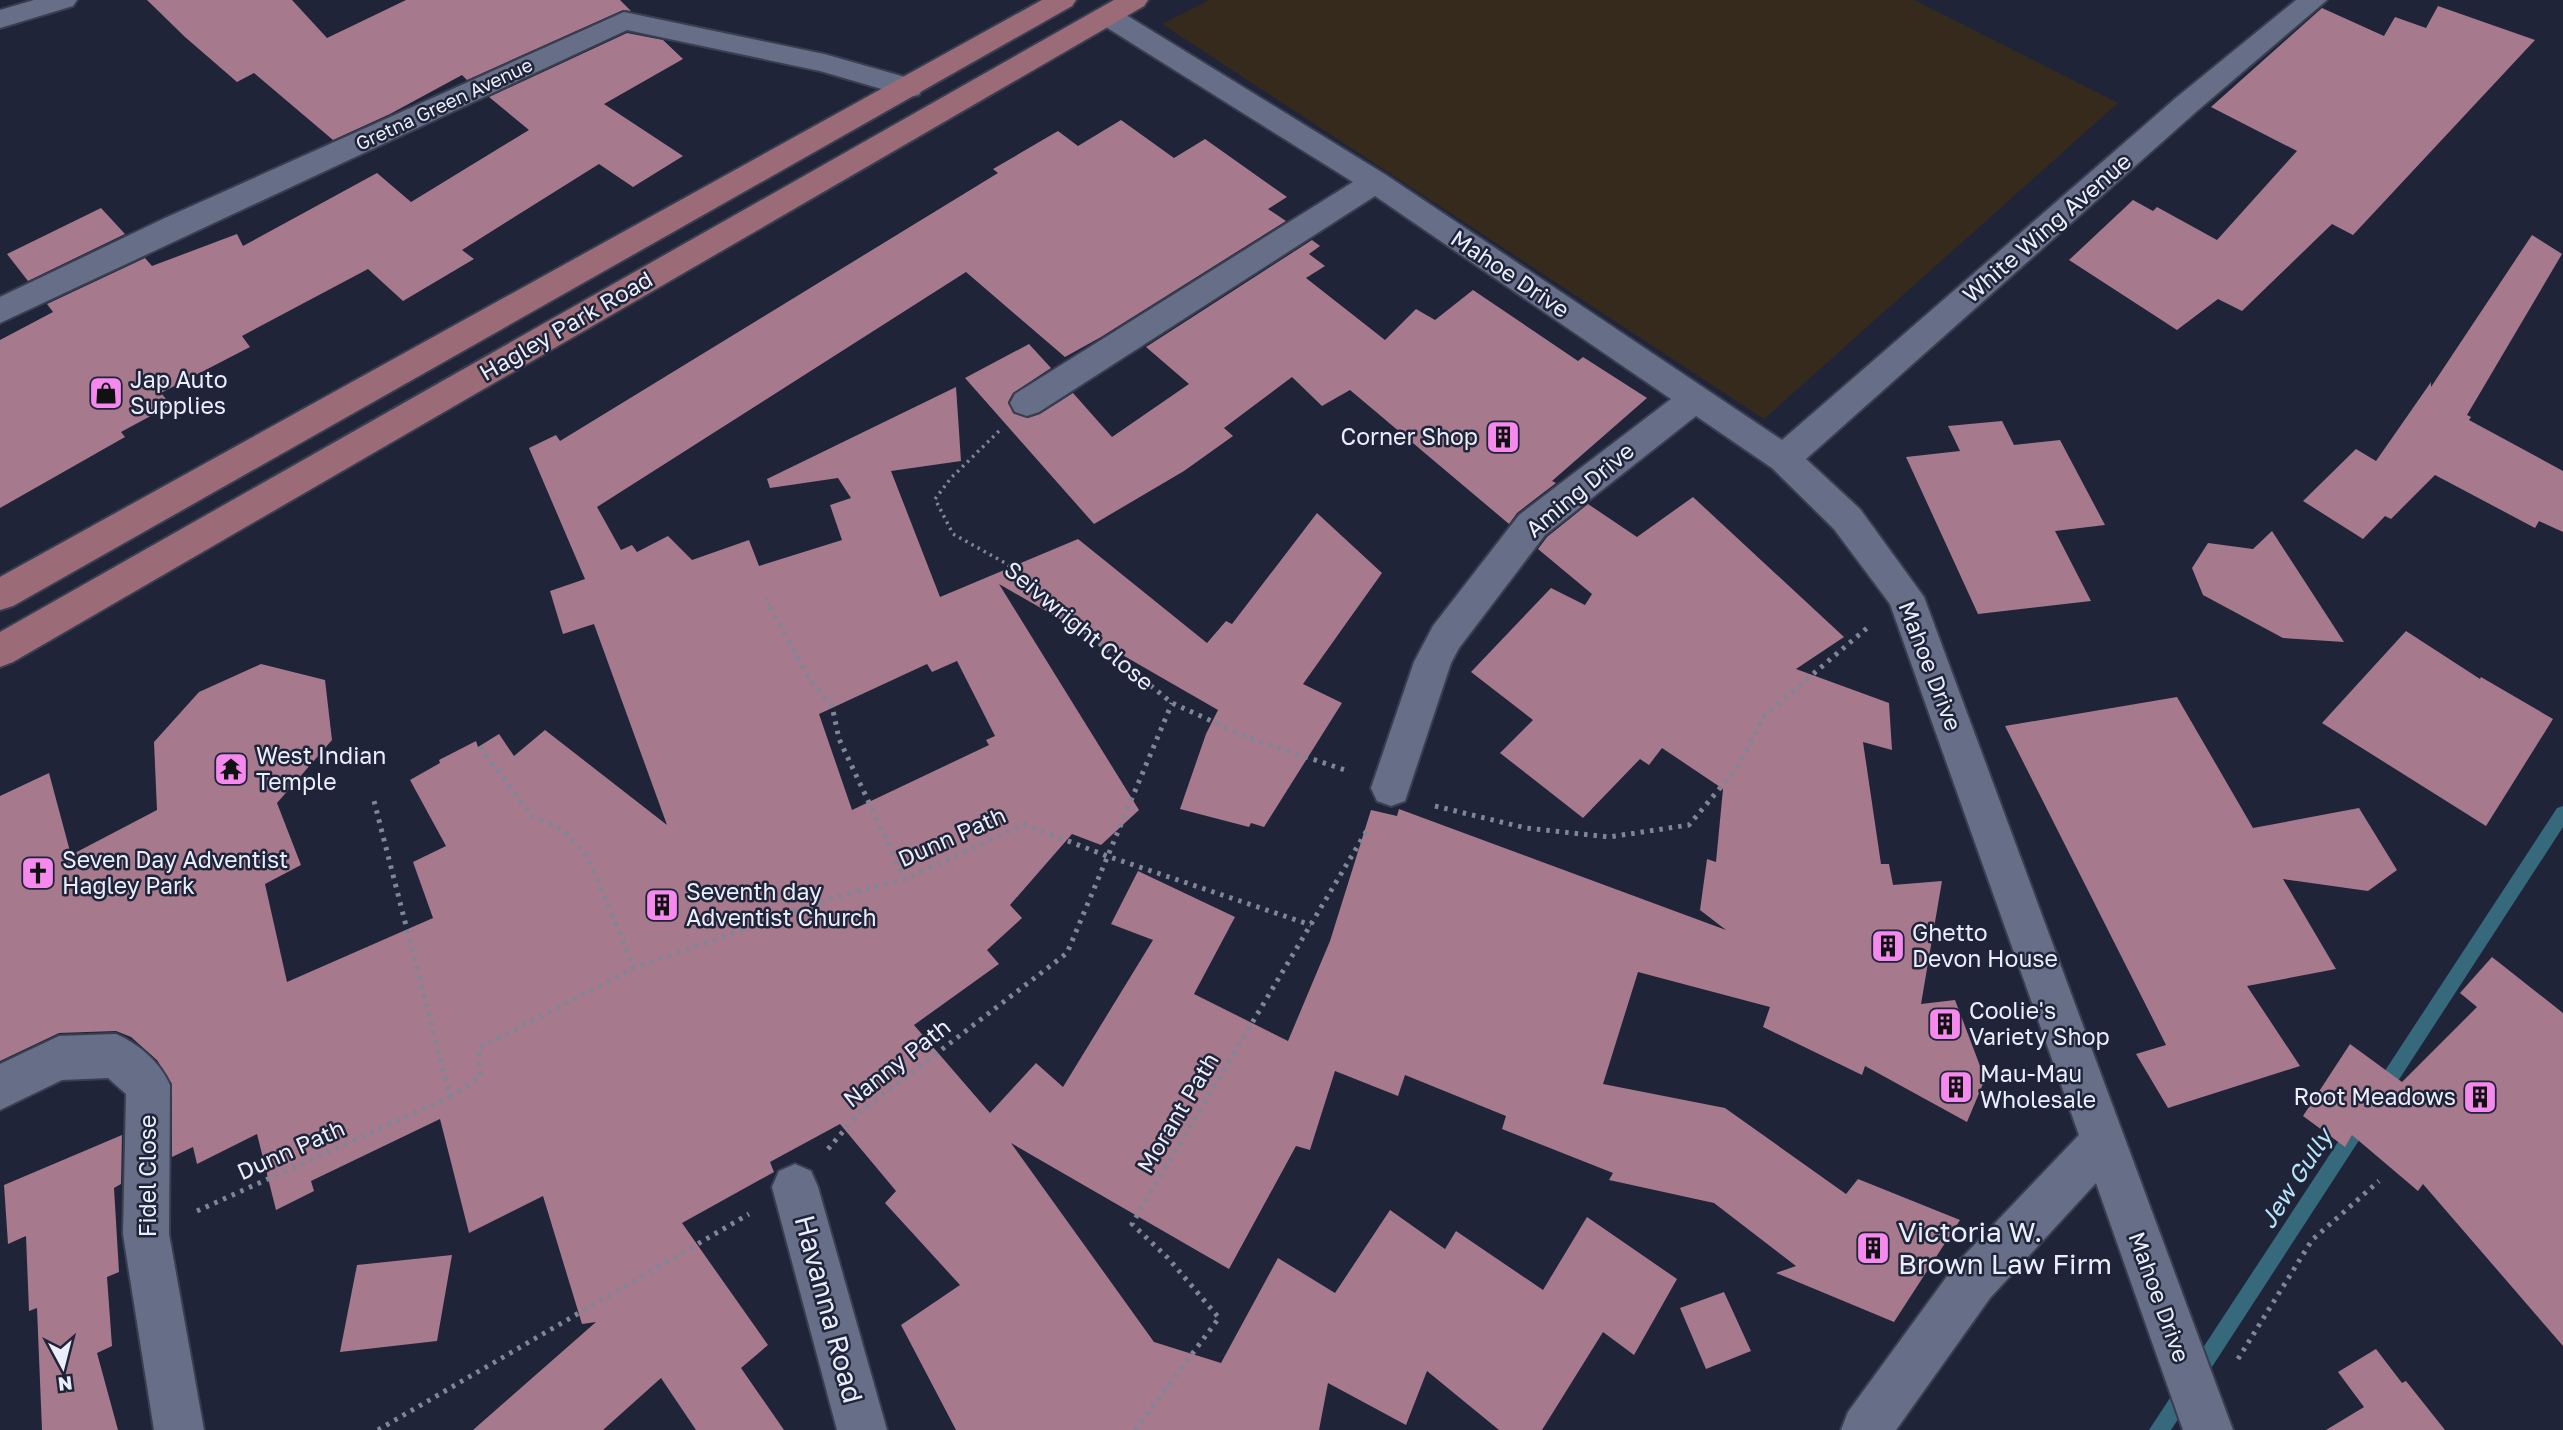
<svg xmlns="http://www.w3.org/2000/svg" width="2563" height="1430" viewBox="0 0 2563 1430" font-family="'Golos Text',sans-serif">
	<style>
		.education { fill: #362a1c }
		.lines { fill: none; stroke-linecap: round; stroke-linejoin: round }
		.stream { fill: #37697d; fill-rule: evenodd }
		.building { fill: #a7798c; fill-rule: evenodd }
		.minor-casing { stroke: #3a3e51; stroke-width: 4 }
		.major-casing { stroke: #3a3e51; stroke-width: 4 }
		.path-far1 { stroke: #808597; stroke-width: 3.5; stroke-dasharray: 2.5 4.5; stroke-linecap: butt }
		.path { stroke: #808597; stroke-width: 5; stroke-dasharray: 3.5 6; stroke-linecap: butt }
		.minor { fill: #676e87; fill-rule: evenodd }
		.major { fill: #9b6b77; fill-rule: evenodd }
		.labels { text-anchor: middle; stroke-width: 5; stroke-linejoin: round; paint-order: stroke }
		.far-street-label { font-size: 19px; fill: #eaeefd; stroke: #1f2439 }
		.street-label { font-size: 23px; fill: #eaeefd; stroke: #1f2439 }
		.poi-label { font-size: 23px; fill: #eaeefd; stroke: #1f2439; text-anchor: start }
		.water-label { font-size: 24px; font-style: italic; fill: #b6e5f9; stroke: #1f2439 }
		.near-poi-label { font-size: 28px; fill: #eaeefd; stroke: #1f2439; text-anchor: start }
		.near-street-label { font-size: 28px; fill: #eaeefd; stroke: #1f2439 }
	</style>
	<rect width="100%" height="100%" fill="#1f2439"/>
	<path class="education" d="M 1209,0 L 1914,0 L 2118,103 L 1764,419 L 1162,24 Z"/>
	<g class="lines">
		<path class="stream" d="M 2563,806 L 2563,827 L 2387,1098 L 2381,1101 L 2375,1098 L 2372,1092 L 2375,1086 L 2557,808 Z
			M 2363,1110 L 2369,1113 L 2372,1119 L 2369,1125 L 2171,1430 L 2149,1430 L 2357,1113 Z"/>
	</g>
	<path class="building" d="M 147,0 L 292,0 L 327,38 L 406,0 L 620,0 L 631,11 L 623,10 L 467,80 L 462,75 L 390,114 L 333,140 L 254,73 L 237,82 L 185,37 Z
		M 2438,6 L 2535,40 L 2353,235 L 2332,224 L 2242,311 L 2218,299 L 2177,330 L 2069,260 L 2133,200 L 2153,211 L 2157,207 L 2217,240 L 2297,151 L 2211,107 L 2322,8 L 2384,36 L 2395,17 L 2426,28 Z
		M 627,33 L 663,40 L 683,59 L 604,104 L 683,156 L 633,187 L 599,164 L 462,250 L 474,259 L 403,301 L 368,269 L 242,336 L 250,347 L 161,393 L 171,405 L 121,432 L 125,437 L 0,508 L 0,340 L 53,312 L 47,304 L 145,258 L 152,266 L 237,234 L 243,246 L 377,173 L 411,202 L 529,130 L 489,97 Z
		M 1121,120 L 1174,158 L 1205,139 L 1287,197 L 1268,209 L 1286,221 L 1101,337 L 1065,357 L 966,272 L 597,507 L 621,550 L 632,545 L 637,552 L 668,536 L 692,560 L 749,540 L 759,566 L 842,540 L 830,505 L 851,498 L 838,478 L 770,488 L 767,479 L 956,387 L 961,461 L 891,471 L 940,597 L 1078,539 L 1207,643 L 1226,621 L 1232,624 L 1317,513 L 1382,573 L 1303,684 L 1342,703 L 1264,827 L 1251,823 L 1249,827 L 1180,809 L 1206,734 L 1218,710 L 999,584 L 1139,810 L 1101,845 L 1072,834 L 1010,905 L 1022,918 L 987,950 L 999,964 L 914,1025 L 990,1113 L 1036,1063 L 1063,1087 L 1153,940 L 1111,924 L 1138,871 L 1235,917 L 1194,994 L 1288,1041 L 1330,941 L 1371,810 L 1397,816 L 1399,809 L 1726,930 L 1700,910 L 1707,859 L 1716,862 L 1723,789 L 1662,748 L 1649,765 L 1640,759 L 1583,818 L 1500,753 L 1533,720 L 1471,672 L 1551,588 L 1585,605 L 1592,594 L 1538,549 L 1547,537 L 1588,504 L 1637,537 L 1693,497 L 1844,637 L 1796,669 L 1889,703 L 1892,750 L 1863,742 L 1881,864 L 1889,864 L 1893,885 L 1942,881 L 1921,1004 L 1955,1000 L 1985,1079 L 1967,1122 L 1865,1066 L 1862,1075 L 1763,1027 L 1770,1007 L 1638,972 L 1603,1084 L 1725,1108 L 1846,1194 L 1858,1179 L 1960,1220 L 1894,1322 L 1776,1273 L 1796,1266 L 1714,1203 L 1609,1180 L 1613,1173 L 1502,1129 L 1506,1116 L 1405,1075 L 1398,1096 L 1335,1071 L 1310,1150 L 1296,1146 L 1229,1269 L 1011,1143 L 1154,1342 L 1221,1363 L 1278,1258 L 1335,1293 L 1390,1210 L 1445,1249 L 1456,1231 L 1543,1290 L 1587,1217 L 1677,1279 L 1634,1355 L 1603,1332 L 1542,1430 L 1499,1430 L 1427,1371 L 1406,1425 L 1328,1383 L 1319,1430 L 956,1430 L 901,1325 L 960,1285 L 885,1203 L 896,1191 L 840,1124 L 770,1162 L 774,1172 L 682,1223 L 768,1345 L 741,1368 L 784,1430 L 696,1430 L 661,1378 L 603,1430 L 473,1430 L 596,1322 L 582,1324 L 543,1196 L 469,1233 L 440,1119 L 311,1181 L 314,1191 L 276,1210 L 257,1134 L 197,1164 L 193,1147 L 172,1157 L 172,1084 L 157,1060 L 131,1037 L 116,1031 L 59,1033 L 0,1061 L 0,796 L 49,773 L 71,855 L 157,810 L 154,742 L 199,692 L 261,664 L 325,680 L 332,740 L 277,803 L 301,865 L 265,884 L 287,982 L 433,918 L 413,862 L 446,846 L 410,780 L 440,763 L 439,760 L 476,741 L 478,747 L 499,734 L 514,756 L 545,730 L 667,825 L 594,624 L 563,634 L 550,591 L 585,579 L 529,448 L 556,435 L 560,441 L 998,173 L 993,169 L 1058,131 L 1078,146 ZM 957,661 L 995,736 L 986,740 L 989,745 L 852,810 L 819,714 L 927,664 L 932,672 Z
		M 101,208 L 125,234 L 28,281 L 7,254 Z
		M 2532,235 L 2562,254 L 2467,415 L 2471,417 L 2469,420 L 2563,471 L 2563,532 L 2539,521 L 2535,528 L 2435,475 L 2391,519 L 2385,516 L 2363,539 L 2303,501 L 2356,449 L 2376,461 L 2431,382 L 2431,387 Z
		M 1312,240 L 1320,246 L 1309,254 L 1325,266 L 1306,278 L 1385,340 L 1416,309 L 1435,320 L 1473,290 L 1578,361 L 1583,357 L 1647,398 L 1552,481 L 1556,483 L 1517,513 L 1509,524 L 1350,390 L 1322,406 L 1292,377 L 1224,428 L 1233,436 L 1184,471 L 1094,524 L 965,378 L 1029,344 L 1051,368 L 1013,393 L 1008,402 L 1013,413 L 1028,418 L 1040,414 L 1073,393 L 1112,437 L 1189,384 L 1146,347 Z
		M 2002,421 L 2014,445 L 2060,440 L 2105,525 L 2055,531 L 2091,601 L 1978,614 L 1906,457 L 1960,451 L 1948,426 Z
		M 2272,531 L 2344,642 L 2283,638 L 2203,595 L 2192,568 L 2208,543 L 2253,549 Z
		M 2406,631 L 2480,679 L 2481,677 L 2553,719 L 2486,826 L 2322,723 Z
		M 2177,697 L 2253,828 L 2359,808 L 2397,870 L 2368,891 L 2283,879 L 2336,969 L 2247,986 L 2300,1066 L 2168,1108 L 2136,1054 L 2166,1045 L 2005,726 Z
		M 2492,957 L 2563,1013 L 2563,1346 L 2423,1184 L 2418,1191 L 2352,1135 L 2345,1147 L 2303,1116 L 2350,1044 L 2402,1082 L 2477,1007 L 2460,993 Z
		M 122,1135 L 121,1184 L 114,1188 L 119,1272 L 107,1277 L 112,1346 L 97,1353 L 118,1430 L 42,1430 L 37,1308 L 29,1311 L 26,1236 L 8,1244 L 4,1185 Z
		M 452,1255 L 437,1341 L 340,1352 L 357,1265 Z
		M 1724,1292 L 1751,1351 L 1706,1369 L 1680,1308 Z
		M 2376,1349 L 2402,1383 L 2406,1381 L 2445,1430 L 2326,1430 L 2364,1407 L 2338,1372 Z"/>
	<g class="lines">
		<g class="minor-casing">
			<path id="minor" d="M 34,0 L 77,0 L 73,6 L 0,28 L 0,10 Z
				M 2296,0 L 2327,0 L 2197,111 L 1806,459 L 1860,509 L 1924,597 L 2233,1430 L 2183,1430 L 2096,1183 L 1990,1298 L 1896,1430 L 1841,1430 L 1848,1412 L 1956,1264 L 2079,1135 L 1890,604 L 1834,529 L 1772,468 L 1696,416 L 1545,535 L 1459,648 L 1451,663 L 1405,801 L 1391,806 L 1377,801 L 1371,788 L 1414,662 L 1433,626 L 1519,515 L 1671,399 L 1375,196 L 1039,412 L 1027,416 L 1015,412 L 1010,403 L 1015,394 L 1353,182 L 1098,22 L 1094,16 L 1098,10 L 1108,8 L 1118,10 L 1386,175 L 1782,440 L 2177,97 Z
				M 624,12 L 824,54 L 919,81 L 923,88 L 919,95 L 909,97 L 820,71 L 627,30 L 0,323 L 0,297 L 165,218 Z
				M 116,1034 C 139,1044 160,1062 170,1085 L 169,1234 L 204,1430 L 154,1430 L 123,1234 L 126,1094 L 108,1078 L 62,1080 L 0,1110 L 0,1064 L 59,1036 Z
				M 795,1164 L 811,1171 L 818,1187 L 887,1430 L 837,1430 L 772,1187 L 779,1171 Z"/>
		</g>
		<g class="major-casing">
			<path id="major" d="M 1042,0 L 1076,0 L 1072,6 L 13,606 L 0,610 L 0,577 Z
				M 1114,0 L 1148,0 L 1144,6 L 13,662 L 0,667 L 0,632 Z"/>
		</g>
		<path class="path-far1" d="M 999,431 L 951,478 L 935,499 L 953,534 L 1007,564 L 1056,609
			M 765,597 L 771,609"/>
		<path class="path" d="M 770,607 L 810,680 L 832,706 L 839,739 L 905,879
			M 1055,607 L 1172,703 L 1247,737 L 1345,770
			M 480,747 L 532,816 L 563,830 L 588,857 L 634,968
			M 1435,806 L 1526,828 L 1609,837 L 1689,825 L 1736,769 L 1765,715 L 1867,628
			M 450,1097 L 480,1077 L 479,1048 L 634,968 L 832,898 L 905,879 L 1024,824 L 1107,856 L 1311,925
			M 828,1149 L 858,1114 L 1067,953 L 1172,703
			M 197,1211 L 450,1097 L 373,797
			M 2238,1359 L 2312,1240 L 2379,1181
			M 378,1430 L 749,1214
			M 1135,1430 L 1219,1318 L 1168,1258 L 1132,1224 L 1369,827"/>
		<use href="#minor" class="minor"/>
		<use href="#major" class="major"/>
	</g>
	<defs>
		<g id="shop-square" transform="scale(1.75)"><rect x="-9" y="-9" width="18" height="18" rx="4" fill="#f589ee" stroke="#1f2439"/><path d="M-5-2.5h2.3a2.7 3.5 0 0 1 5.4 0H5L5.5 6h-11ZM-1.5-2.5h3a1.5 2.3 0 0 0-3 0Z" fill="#111"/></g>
		<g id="building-square" transform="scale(1.75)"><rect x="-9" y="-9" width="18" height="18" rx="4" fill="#f589ee" stroke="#1f2439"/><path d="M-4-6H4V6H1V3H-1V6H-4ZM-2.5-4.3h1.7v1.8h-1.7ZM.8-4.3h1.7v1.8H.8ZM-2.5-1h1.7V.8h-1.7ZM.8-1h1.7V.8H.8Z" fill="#111"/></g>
		<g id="temple-square" transform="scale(1.75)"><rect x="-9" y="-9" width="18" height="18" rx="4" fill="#f589ee" stroke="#1f2439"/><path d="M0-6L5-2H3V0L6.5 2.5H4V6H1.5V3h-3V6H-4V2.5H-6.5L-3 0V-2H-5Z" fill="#111"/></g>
		<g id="church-square" transform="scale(1.75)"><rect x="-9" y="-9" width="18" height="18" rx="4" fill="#f589ee" stroke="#1f2439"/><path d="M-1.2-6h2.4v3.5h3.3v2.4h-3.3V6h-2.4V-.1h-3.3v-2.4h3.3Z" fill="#111"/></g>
	</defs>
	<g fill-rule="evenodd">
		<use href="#shop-square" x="106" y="393"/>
		<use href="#building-square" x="1503" y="437"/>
		<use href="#temple-square" x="231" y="769"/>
		<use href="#church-square" x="38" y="873"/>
		<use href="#building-square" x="662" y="905"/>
		<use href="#building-square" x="1888" y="946"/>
		<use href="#building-square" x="1945" y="1024"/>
		<use href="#building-square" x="1956" y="1087"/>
		<use href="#building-square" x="2480" y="1097"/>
		<use href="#building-square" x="1873" y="1248"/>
	</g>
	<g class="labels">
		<g class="far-street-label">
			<text transform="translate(444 104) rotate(-25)" y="7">Gretna Green Avenue</text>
		</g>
		<g class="street-label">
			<text transform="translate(2047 228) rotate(-41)" y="8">White Wing Avenue</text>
			<text transform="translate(1510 274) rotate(34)" y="8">Mahoe Drive</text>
			<text transform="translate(566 326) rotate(-30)" y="8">Hagley Park Road</text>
			<text transform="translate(1580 490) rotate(-40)" y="8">Aming Drive</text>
			<text transform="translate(1079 626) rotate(40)" y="8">Seivwright Close</text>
			<text transform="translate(1930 666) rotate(69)" y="8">Mahoe Drive</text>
			<text transform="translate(952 837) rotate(-24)" y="8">Dunn Path</text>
			<text transform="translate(897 1063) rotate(-38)" y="8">Nanny Path</text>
			<text transform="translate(1178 1113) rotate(-59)" y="8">Morant Path</text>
			<text transform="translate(291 1150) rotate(-24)" y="8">Dunn Path</text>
			<text transform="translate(148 1176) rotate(-90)" y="8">Fidel Close</text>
			<text transform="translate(2159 1297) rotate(70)" y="8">Mahoe Drive</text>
		</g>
		<g class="poi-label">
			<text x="130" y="388">Jap Auto<tspan x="130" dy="26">Supplies</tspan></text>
			<text x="1478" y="445" text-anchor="end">Corner Shop</text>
			<text x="256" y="764">West Indian<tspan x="256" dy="26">Temple</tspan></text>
			<text x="62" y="868">Seven Day Adventist<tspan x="62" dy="26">Hagley Park</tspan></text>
			<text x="686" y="900">Seventh day<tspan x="686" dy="26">Adventist Church</tspan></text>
			<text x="1912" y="941">Ghetto<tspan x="1912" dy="26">Devon House</tspan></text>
			<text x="1969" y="1019">Coolie's<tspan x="1969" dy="26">Variety Shop</tspan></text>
			<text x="1980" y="1082">Mau-Mau<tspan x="1980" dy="26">Wholesale</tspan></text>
			<text x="2456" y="1105" text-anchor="end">Root Meadows</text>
		</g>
		<g class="water-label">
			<text transform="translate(2296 1179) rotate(-57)" y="8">Jew Gully</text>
		</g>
		<g class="near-poi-label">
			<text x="1898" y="1242">Victoria W.<tspan x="1898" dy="32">Brown Law Firm</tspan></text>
		</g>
		<g class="near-street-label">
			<text transform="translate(829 1309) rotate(75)" y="10">Havanna Road</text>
		</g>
	</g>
	<g transform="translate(63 1367) rotate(173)" stroke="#1f2439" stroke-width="5" paint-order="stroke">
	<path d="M0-5L12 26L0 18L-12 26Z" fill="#eaeefd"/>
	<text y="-10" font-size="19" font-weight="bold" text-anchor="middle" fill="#eaeefd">N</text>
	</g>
</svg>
